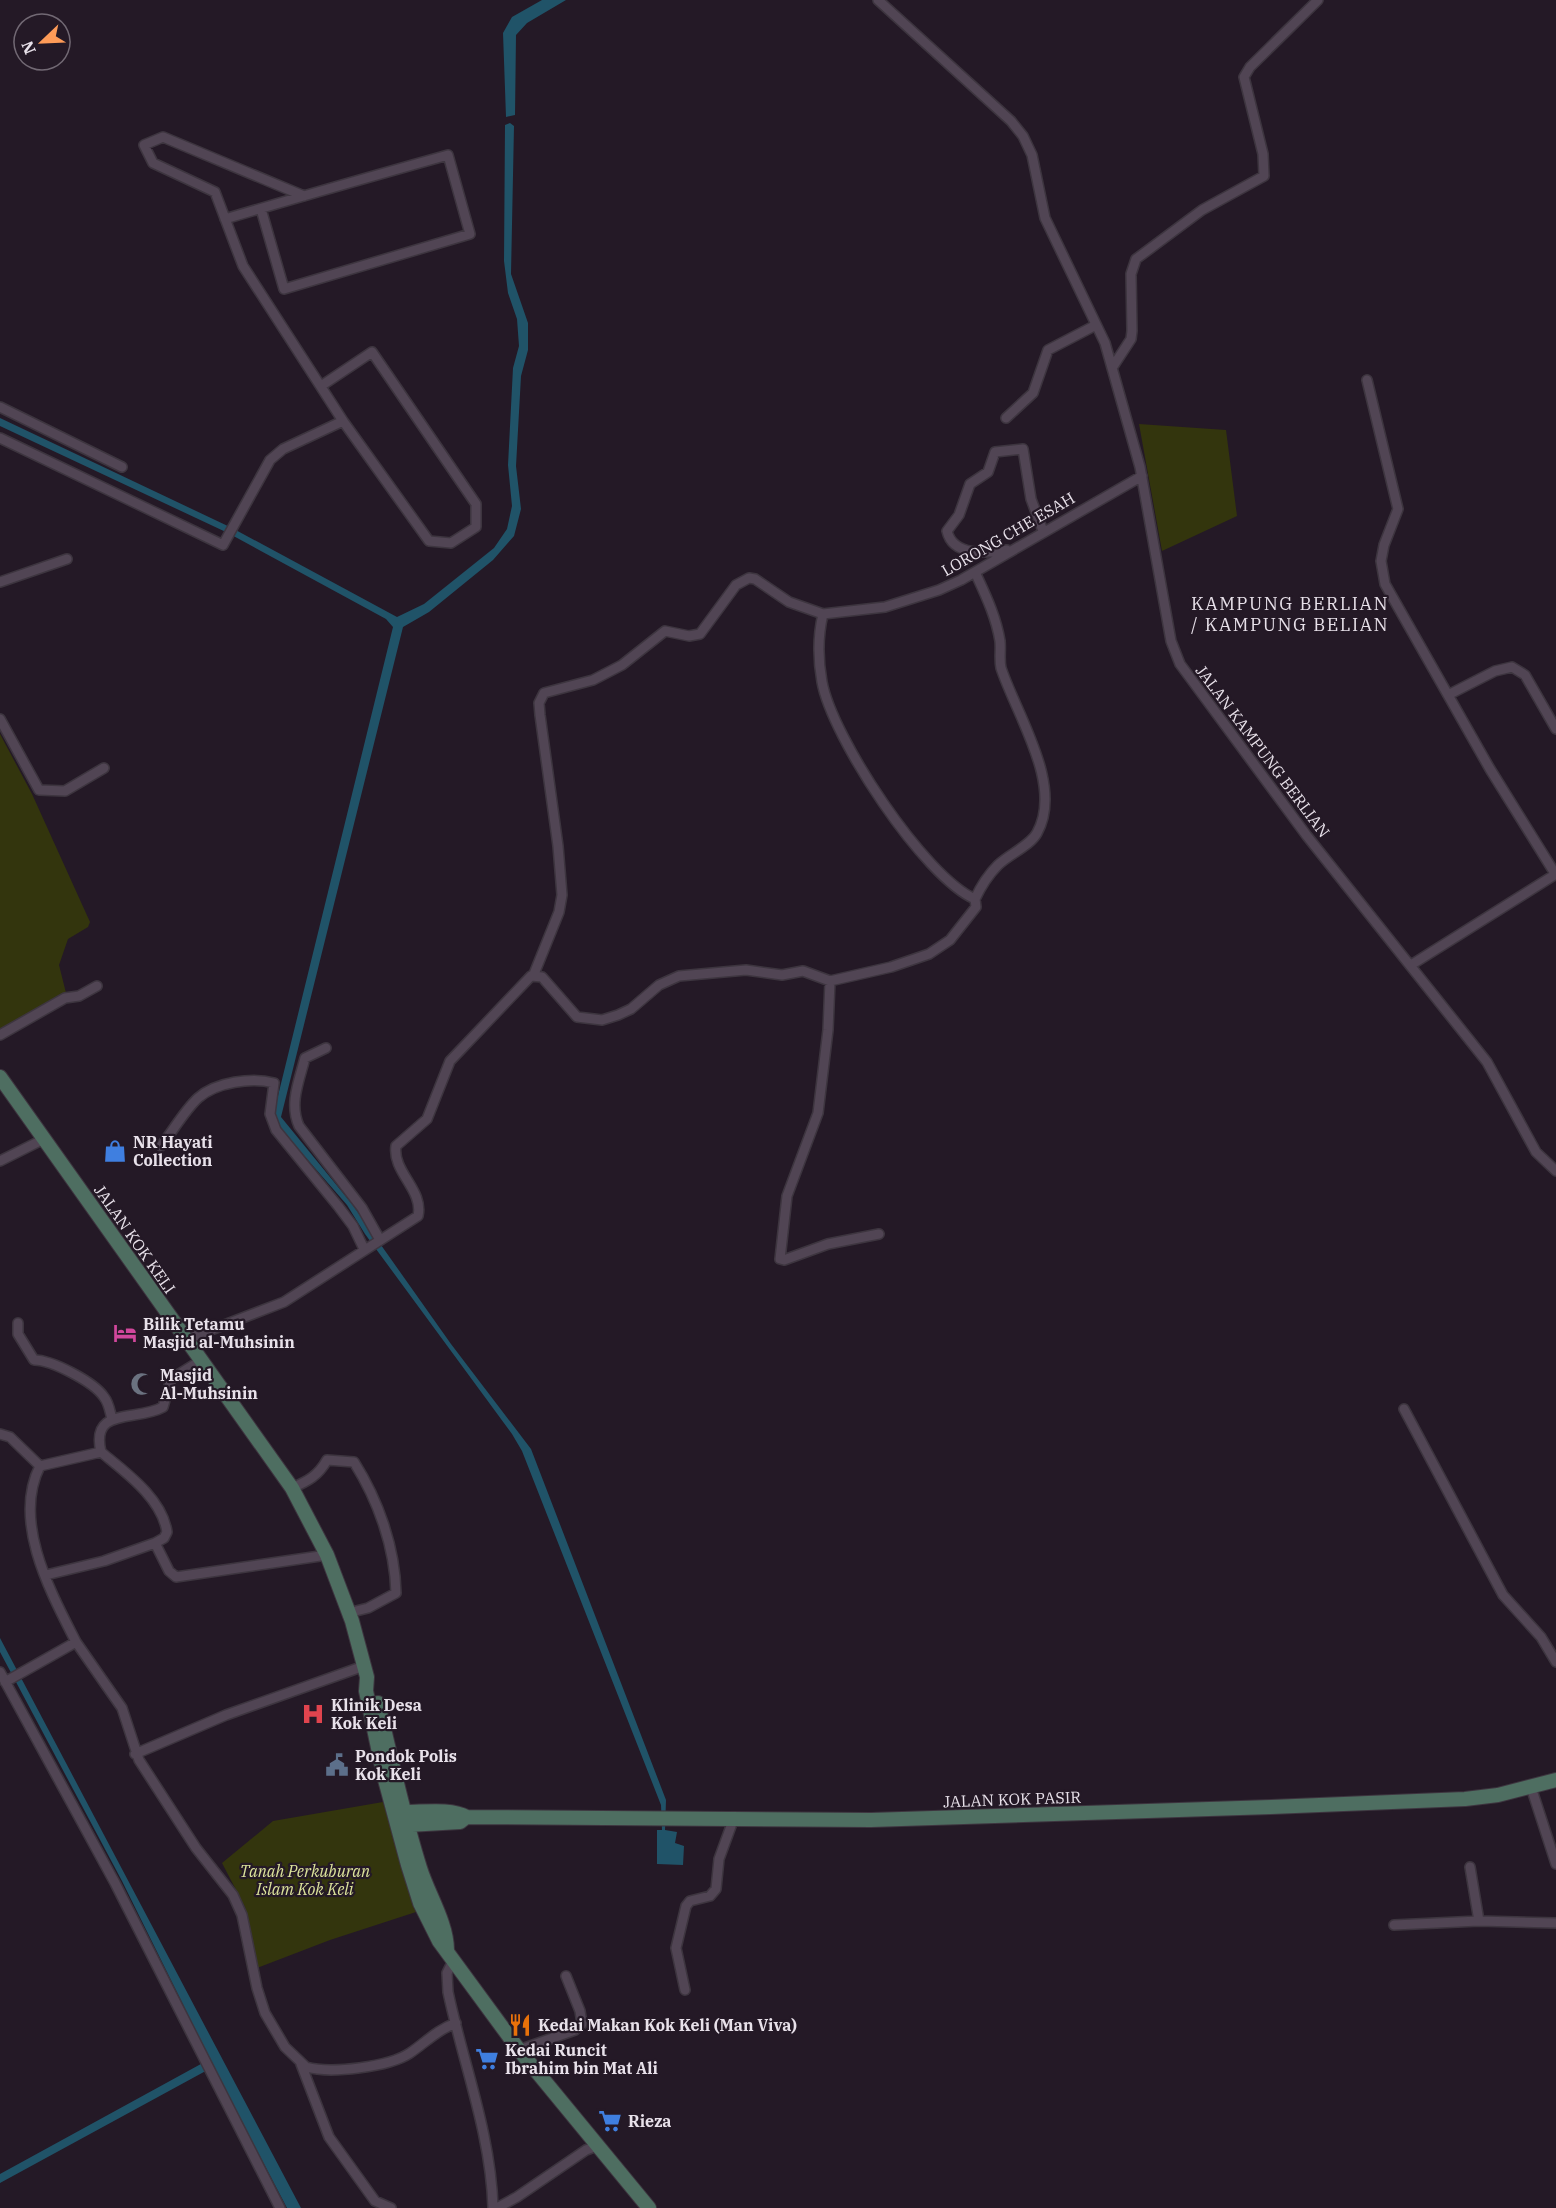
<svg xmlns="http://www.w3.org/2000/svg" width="1556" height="2208" viewBox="0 0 1556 2208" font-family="'IBM Plex Serif',serif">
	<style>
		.green { fill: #33350d }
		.water { fill: #205368 }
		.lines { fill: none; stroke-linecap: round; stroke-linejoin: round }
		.street-casing { stroke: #3d353f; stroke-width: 12 }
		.secondary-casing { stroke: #3d353f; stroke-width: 16 }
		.street { stroke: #514554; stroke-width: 9 }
		.secondary { stroke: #4e6e61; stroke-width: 14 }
		.labels { text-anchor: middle; stroke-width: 4.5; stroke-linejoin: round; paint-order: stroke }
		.street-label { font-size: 16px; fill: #e8e1ea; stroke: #241926 }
		.poi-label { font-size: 16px; font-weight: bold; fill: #e8e1ea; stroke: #241926; text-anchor: start }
		.park-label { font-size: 16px; font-style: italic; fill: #dce39b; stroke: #241926 }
		.neighbourhood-label { font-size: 18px; letter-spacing: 1.5px; fill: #e8e1ea; stroke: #241926 }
	</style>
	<rect width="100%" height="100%" fill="#241926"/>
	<path class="green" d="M 1139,424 L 1226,430 L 1237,516 L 1162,551 Z
		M 0,734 L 32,794 L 90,922 L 88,927 L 68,939 L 59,965 L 66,993 L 0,1029 Z
		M 383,1802 L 416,1912 L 330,1940 L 257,1968 L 245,1907 L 222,1863 L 273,1821 Z"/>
	<path class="water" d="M 542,0 L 566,0 L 527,23 L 516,35 L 515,115 L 506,117 L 503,33 L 512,17 Z
		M 510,123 L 514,126 L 511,274 L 528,323 L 528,350 L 521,376 L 516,466 L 521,509 L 514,536 L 493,560 L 429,612 L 403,627 L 281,1117 L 352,1204 L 451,1344 L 531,1449 L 666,1800 L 665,1830 L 677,1832 L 675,1843 L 684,1846 L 683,1865 L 657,1864 L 657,1830 L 662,1830 L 661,1805 L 522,1451 L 512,1434 L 365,1234 L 347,1205 L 280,1128 L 276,1116 L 276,1104 L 393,627 L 386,619 L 228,533 L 0,426 L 0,418 L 232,528 L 397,617 L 424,604 L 494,548 L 507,529 L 512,506 L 508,465 L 513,368 L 519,346 L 517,319 L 508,293 L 504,261 L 505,125 Z
		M 0,1638 L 301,2208 L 287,2208 L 213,2067 L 0,2183 L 0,2174 L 210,2059 L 122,1881 L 0,1652 Z"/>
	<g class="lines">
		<g class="street-casing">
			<path id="street" d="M 878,0 L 1011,121 L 1023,136 L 1032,155 L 1045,218 L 1105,343 L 1140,467 L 1171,641 L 1180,664 L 1307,836 L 1487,1062 L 1536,1152 L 1556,1171
				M 225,219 C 299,197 373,176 448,155 L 470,234 L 284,289 L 261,209
				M 1112,368 L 1131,339 L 1132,331 L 1131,274 L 1136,259 L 1202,210 L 1264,176 L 1263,154 L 1244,77 L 1250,67 L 1318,0
				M 1367,380 L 1398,509 L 1384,545 L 1381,561 L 1385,584 L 1490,769 L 1556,875
				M 321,386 L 372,352 L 476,504 L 476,527 L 451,543 L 429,541 L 343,421
				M 0,407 L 122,467
				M 1006,418 L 1033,393 L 1048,350 L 1096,325
				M 0,438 L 223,545 L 270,460 L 283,449 L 343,421 L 243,266 L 215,192 L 153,163 L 144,145 L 163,137 L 304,196
				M 1007,550 C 987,553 953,557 947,531 L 959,515 L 970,484 L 988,472 L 995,452 L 1023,449 L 1031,499 L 1043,531
				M 975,572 C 985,594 996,616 1000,641 C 1001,650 999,659 1001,668 C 1016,714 1064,785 1037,833 C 1030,846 1009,854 998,865 C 988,875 981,886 975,899
				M 0,582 L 67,559
				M 1448,695 L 1495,671 L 1512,667 L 1525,675 L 1556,729
				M 0,719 L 39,790 L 65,791 L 104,768
				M 1411,965 L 1556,874
				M 534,974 L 559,912 L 562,895 L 558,846 L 540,715 L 539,703 L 544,693 L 593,680 L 622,665 L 665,631 L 689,636 L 700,634 L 736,585 L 749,578 L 755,579 L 789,602 L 823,614 L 885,607 L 939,590 L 961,580 L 1142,476
				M 830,981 L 828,1030 L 818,1113 L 787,1196 L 780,1259 L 784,1260 L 828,1244 L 879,1234
				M 0,1035 L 65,998 L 79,996 L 97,986
				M 326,1048 L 305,1058 C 299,1081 289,1104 299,1126 L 362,1208 L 380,1240
				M 161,1146 C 173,1131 184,1111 198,1098 C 216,1082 252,1077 274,1083 L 270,1114 L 276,1130 L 338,1206 L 353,1226 L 364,1249
				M 0,1161 L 44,1139
				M 18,1323 L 18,1334 L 34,1360 C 52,1360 94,1382 104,1397 C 109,1403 110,1412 112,1419
				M 185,1340 L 284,1302 L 418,1216 C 424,1190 392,1172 396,1146 L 427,1119 L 450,1061 L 531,976 L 542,977 L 577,1017 L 602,1020 L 618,1015 L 631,1009 L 659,985 L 679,976 L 746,970 L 782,975 L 803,971 L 830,981 L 891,967 L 929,954 L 950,940 L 976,907 L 975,899 C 924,877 832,737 822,682 C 818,660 818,635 823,614
				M 1404,1409 L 1503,1595 L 1541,1637 L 1556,1662
				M 0,1434 L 10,1437 L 40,1466
				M 40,1466 C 12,1521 50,1591 76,1642
				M 40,1466 L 101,1452
				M 292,1488 C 308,1481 318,1476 327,1460 L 354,1462 C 378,1500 395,1547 396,1593 L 368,1608 L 348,1613
				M 155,1543 L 164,1538 L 167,1532 C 162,1498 125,1472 101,1452 C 90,1406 137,1422 163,1407 L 171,1379 L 200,1361
				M 46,1575 L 104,1561 L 155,1543 L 169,1571 L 176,1577 L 327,1555
				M 0,1672 L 115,1883 L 280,2208
				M 5,1682 L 76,1642 L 122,1708 L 139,1760 L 196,1848 L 233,1895 L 242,1915 L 257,1988 L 265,2013 L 285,2047 L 306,2067 C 331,2074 389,2067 410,2053 C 426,2042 437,2030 456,2023
				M 135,1754 L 226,1715 L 364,1666
				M 1531,1787 L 1556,1864
				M 1470,1867 L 1479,1921
				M 1394,1925 L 1479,1921 L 1556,1923
				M 453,1961 L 447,1973 L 448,1992 C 463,2063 491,2134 493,2208
				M 685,1990 L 676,1948 L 686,1906 L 690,1901 L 710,1896 L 716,1889 L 719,1859 L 734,1818
				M 519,2050 L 575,2030 L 582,2024 L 580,2011 L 566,1976
				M 301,2064 L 329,2137 L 375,2201 L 391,2208
				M 497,2208 L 517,2197 L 586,2150 L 597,2146"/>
		</g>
		<g class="secondary-casing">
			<path id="secondary" d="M 0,1077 L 292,1488 L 327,1555 L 352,1621 L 367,1677 L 366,1691 L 384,1776 L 408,1865 L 420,1903 L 439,1941 L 519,2050 L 649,2208
				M 378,1703 C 391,1758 403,1814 420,1868 C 428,1894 447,1923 447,1950
				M 403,1819 L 406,1812 C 424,1812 451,1808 467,1817 L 871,1820 L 1271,1807 L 1465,1799 L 1498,1795 L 1556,1780
				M 403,1820 L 408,1825 L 460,1822 L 465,1818"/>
		</g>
		<use href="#street" class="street"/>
		<use href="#secondary" class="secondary"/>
	</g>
	<defs>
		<g id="shop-bare" transform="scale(1.8)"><path d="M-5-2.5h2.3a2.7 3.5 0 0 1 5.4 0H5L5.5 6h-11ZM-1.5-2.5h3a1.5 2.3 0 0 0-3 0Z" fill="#3f7fe0" stroke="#241926" stroke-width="2.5" paint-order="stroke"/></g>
		<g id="hotel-bare" transform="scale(1.8)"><path d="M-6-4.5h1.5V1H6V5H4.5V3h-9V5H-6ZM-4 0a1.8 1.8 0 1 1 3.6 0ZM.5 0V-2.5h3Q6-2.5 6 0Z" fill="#d1479c" stroke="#241926" stroke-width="2.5" paint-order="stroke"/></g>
		<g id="mosque-bare" transform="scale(1.8)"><path d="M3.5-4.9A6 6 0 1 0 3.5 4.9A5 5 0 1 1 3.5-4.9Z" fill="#6b7280" stroke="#241926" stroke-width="2.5" paint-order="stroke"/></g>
		<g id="hospital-bare" transform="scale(1.8)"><path d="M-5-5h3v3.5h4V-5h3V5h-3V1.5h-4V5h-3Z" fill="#e0444e" stroke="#241926" stroke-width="2.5" paint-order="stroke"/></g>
		<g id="civic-bare" transform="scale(1.8)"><path d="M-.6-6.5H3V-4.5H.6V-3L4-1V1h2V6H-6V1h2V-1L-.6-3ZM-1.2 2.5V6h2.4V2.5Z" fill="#5c6f8a" stroke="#241926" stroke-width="2.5" paint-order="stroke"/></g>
		<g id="restaurant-bare" transform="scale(1.8)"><path d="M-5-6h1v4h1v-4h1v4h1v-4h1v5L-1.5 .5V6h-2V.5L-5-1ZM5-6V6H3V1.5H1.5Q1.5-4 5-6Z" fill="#e8710a" stroke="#241926" stroke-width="2.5" paint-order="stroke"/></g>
		<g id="supermarket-bare" transform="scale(1.8)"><path d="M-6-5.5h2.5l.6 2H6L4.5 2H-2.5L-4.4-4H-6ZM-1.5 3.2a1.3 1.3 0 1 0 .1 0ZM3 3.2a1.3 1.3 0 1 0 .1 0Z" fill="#3f7fe0" stroke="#241926" stroke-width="2.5" paint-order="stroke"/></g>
	</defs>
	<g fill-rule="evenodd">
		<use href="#shop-bare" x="115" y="1151"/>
		<use href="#hotel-bare" x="125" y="1333"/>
		<use href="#mosque-bare" x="142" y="1384"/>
		<use href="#hospital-bare" x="313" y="1714"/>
		<use href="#civic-bare" x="337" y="1765"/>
		<use href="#restaurant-bare" x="520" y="2025"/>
		<use href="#supermarket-bare" x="487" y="2059"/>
		<use href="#supermarket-bare" x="610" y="2121"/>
	</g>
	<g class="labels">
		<g class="street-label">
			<text transform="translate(1008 534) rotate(-30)" y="6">LORONG CHE ESAH</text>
			<text transform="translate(1263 751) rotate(53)" y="6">JALAN KAMPUNG BERLIAN</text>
			<text transform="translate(135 1239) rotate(55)" y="6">JALAN KOK KELI</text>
			<text transform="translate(1012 1799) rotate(-2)" y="6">JALAN KOK PASIR</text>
		</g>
		<g class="poi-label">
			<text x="133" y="1148">NR Hayati<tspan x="133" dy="18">Collection</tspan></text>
			<text x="143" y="1330">Bilik Tetamu<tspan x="143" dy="18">Masjid al-Muhsinin</tspan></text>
			<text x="160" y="1381">Masjid<tspan x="160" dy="18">Al-Muhsinin</tspan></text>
			<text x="331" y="1711">Klinik Desa<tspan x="331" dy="18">Kok Keli</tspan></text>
			<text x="355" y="1762">Pondok Polis<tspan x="355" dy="18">Kok Keli</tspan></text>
			<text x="538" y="2031">Kedai Makan Kok Keli (Man Viva)</text>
			<text x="505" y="2056">Kedai Runcit<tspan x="505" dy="18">Ibrahim bin Mat Ali</tspan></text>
			<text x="628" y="2127">Rieza</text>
		</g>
		<g class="park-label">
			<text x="305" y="1877">Tanah Perkuburan<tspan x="305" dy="18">Islam Kok Keli</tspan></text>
		</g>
		<g class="neighbourhood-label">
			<text x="1290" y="610">KAMPUNG BERLIAN<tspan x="1290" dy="21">/ KAMPUNG BELIAN</tspan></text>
		</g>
	</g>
	<g transform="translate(42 42) rotate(247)"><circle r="28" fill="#241926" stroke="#726974" stroke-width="1.5"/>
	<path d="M0-4.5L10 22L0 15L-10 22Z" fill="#fe9b58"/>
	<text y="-9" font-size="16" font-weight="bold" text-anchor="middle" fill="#e8e1ea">N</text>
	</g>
</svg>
